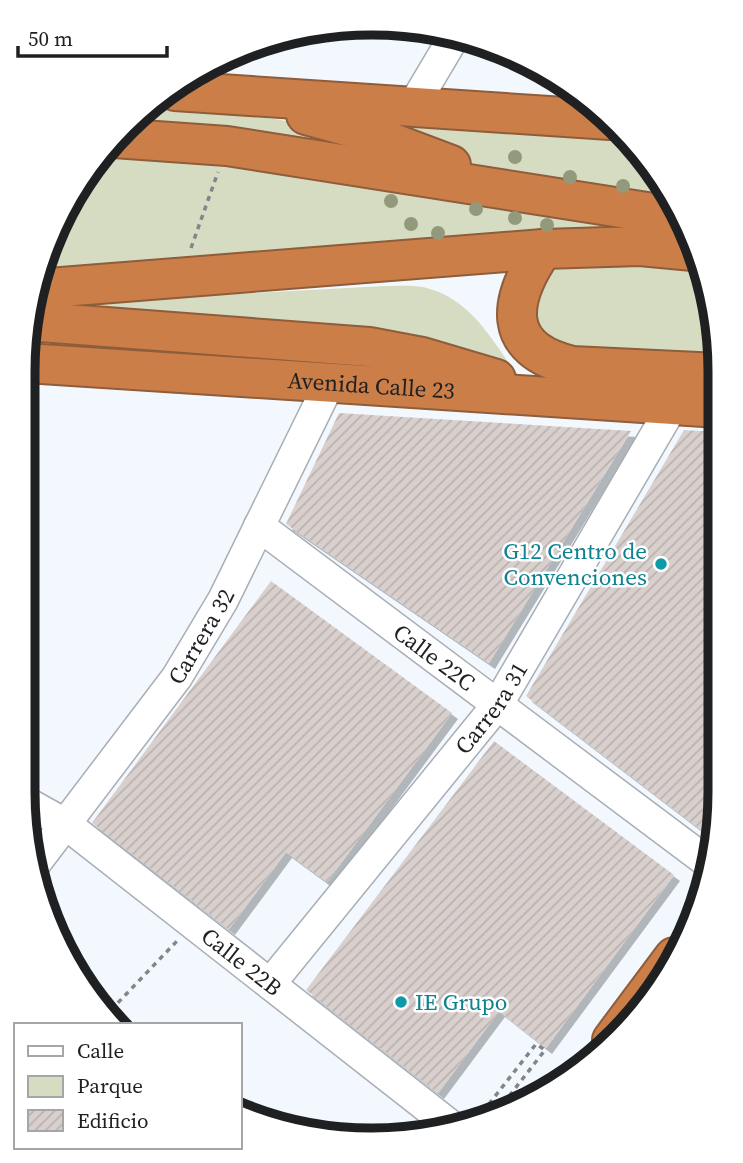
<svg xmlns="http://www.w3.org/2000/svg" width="743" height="1163" viewBox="0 0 743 1163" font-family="'Source Serif 4',serif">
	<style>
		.green { fill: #d6dcc1 }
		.building { fill: url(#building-hatch); filter: url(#shadow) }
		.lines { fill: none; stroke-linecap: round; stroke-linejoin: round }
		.minor-casing { stroke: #a8aeb4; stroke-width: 33 }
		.highway-casing { stroke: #8e5d3b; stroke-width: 42 }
		.path { stroke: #82868a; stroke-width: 3.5; stroke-dasharray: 5 5; stroke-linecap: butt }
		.minor { stroke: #fff; stroke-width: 30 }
		.highway { stroke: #cb7e48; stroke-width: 38 }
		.path-bridge { stroke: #82868a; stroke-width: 3.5; stroke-dasharray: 5 5; stroke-linecap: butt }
		.tree { fill: #939a7c }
		.culture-dot { fill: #0f9aa8; stroke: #fff; stroke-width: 2.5 }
		.labels { text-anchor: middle; stroke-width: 5; stroke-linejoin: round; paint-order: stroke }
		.street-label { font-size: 23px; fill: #1e2022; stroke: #fff }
		.culture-label { font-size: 23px; fill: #0d838f; stroke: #fff; text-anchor: end }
		.rim { fill: none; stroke: #1e2022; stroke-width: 9 }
	</style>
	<defs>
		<pattern id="building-hatch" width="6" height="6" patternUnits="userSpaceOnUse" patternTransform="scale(1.75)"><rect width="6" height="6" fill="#d9d0cd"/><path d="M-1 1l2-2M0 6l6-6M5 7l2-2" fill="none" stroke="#bab2b0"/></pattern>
		<filter id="shadow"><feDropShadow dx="6" dy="6" stdDeviation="0" flood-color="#0004"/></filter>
	</defs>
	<rect width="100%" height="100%" fill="#f2f8fe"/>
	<path class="green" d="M 154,107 L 276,119 L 334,131 L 402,155 L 129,126 Z
		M 361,118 L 622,137 L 678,209 L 489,171 Z
		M 104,150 L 156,152 L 379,185 L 648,232 L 39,276 L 49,238 Z
		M 548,260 L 697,265 L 720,349 L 719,361 L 568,355 L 530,324 Z
		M 384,286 C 396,286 411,285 423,287 C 471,298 490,338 517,374 L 455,352 L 31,305 Z"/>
	<path class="building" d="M 339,413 L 631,431 L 489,663 L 286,524 Z
		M 684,430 L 719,432 L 717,826 L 709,836 L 526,696 Z
		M 271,581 L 452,713 L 327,882 L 286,852 L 229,929 L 92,823 Z
		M 494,741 L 674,875 L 546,1048 L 499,1011 L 438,1093 L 306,990 Z"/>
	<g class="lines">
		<g class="minor-casing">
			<g id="minor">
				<path d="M 413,106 L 454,37"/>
				<path id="s1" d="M 259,526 L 710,864"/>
				<path id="s2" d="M 24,801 L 67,825 L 455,1129"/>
				<path id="s3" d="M 35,864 L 177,677 L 223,600 L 329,384"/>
				<path id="s4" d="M 270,984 L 498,704 L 673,405"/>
			</g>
		</g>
		<g class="highway-casing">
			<g id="highway">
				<path d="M 175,91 L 610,120"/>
				<path d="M 306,115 L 353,128 L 451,165"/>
				<path d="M 114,138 L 227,146 L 685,218"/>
				<path d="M 543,249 C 508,300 500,349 572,366 L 719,373"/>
				<path d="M 36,289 L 543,249 L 640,246 L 693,251"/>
				<path d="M 27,321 L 369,347 L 422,357 L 496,379"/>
				<path id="s5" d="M 26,363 L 719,408"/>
				<path d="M 612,1040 L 674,957"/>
			</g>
		</g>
		<path class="path" d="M 191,248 L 218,172
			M 111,1010 L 177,941
			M 489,1104 L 536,1044 L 545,1050 L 496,1113"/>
		<use href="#minor" class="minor"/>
		<use href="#highway" class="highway"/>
		<path class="path-bridge" d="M 489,1104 L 518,1103"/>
	</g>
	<g class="tree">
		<circle cx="515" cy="157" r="7"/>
		<circle cx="570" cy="177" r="7"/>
		<circle cx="623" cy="186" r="7"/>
		<circle cx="391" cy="201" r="7"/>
		<circle cx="476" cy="209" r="7"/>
		<circle cx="515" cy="218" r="7"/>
		<circle cx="411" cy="224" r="7"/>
		<circle cx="547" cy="225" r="7"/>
		<circle cx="438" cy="233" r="7"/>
	</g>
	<g class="culture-dot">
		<circle cx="661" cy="564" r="7"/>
		<circle cx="401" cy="1002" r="7"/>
	</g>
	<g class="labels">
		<g class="street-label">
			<text dy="8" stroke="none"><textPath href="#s5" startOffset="346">Avenida Calle 23</textPath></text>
			<text dy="8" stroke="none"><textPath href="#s3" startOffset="282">Carrera 32</textPath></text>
			<text dy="8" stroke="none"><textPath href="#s1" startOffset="219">Calle 22C</textPath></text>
			<text dy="8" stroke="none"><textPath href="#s4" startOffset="354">Carrera 31</textPath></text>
			<text dy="8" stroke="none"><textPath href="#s2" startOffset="271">Calle 22B</textPath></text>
		</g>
		<g class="culture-label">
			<text x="647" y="559">G12 Centro de<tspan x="647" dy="26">Convenciones</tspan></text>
			<text x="415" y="1010" text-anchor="start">IE Grupo</text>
		</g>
	</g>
	<path d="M0 0H743V1163H0ZM371 35H372A336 336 0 0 1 708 371V792A336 336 0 0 1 372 1128H371A336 336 0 0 1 35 792V371A336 336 0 0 1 371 35Z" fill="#fff" fill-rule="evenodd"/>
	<path class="rim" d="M371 35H372A336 336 0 0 1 708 371V792A336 336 0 0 1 372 1128H371A336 336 0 0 1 35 792V371A336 336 0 0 1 371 35Z"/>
	<rect x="14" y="1023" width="228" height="126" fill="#ffffff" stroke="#a5a6a7" stroke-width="2"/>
	<rect x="28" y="1046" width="35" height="10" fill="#ffffff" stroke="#a5a6a7" stroke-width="2"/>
	<text x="77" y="1058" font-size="21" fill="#1e2022">Calle</text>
	<rect x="28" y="1076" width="35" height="21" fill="#d6dcc1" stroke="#a5a6a7" stroke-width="2"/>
	<text x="77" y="1093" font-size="21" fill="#1e2022">Parque</text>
	<rect x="28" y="1110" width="35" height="21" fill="url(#building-hatch)" stroke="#a5a6a7" stroke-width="2"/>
	<text x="77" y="1128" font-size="21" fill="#1e2022">Edificio</text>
	<path d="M18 46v10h149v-10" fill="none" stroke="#1e2022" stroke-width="3.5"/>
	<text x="28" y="46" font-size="21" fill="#1e2022" stroke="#ffffff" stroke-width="5" paint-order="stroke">50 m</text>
</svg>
